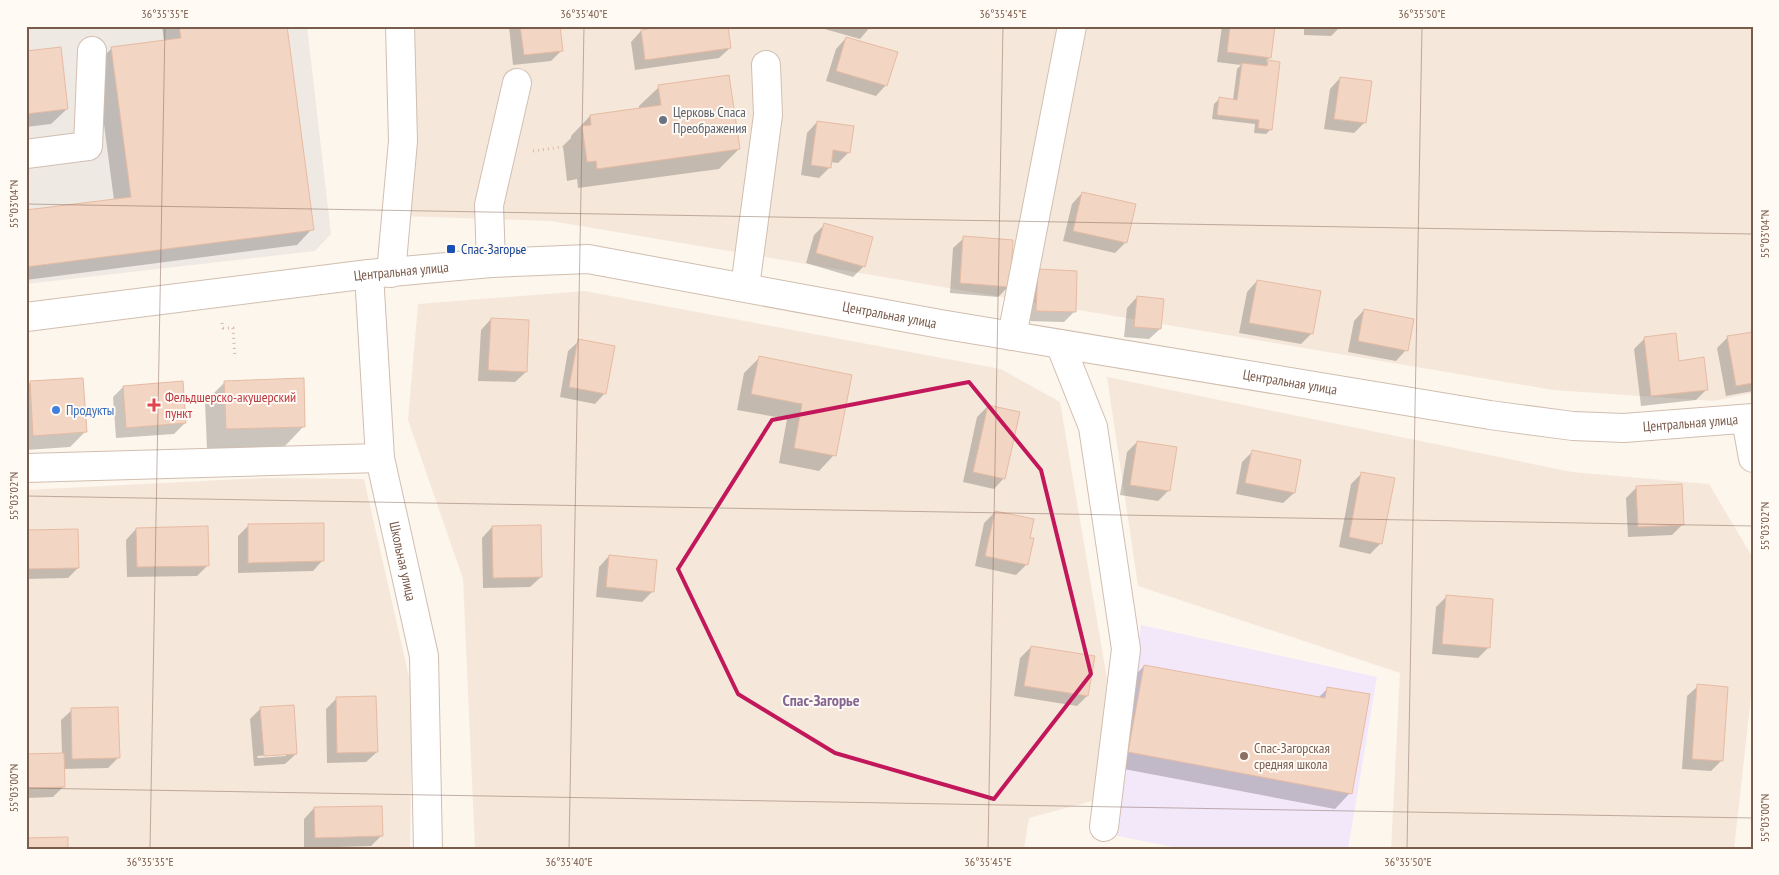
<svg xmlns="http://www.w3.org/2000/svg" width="1779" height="875" viewBox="0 0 1779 875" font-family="'PT Sans Narrow',sans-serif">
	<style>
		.residential { fill: #f5e8da }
		.industrial { fill: #efe9e4 }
		.education { fill: #f3e8fa }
		.shadow { fill: #0003; fill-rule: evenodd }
		.building { fill: #f3d5c3; stroke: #e6bba3 }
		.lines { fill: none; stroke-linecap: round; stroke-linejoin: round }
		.minor-casing { stroke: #d1beb0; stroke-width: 30 }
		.path { stroke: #d9b8a5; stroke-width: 3; stroke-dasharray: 1 4; stroke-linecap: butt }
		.minor { stroke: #fff; stroke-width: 28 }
		.marked { fill: none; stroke: #c2185b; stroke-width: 4; stroke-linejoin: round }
		.ticks { fill: none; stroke: #7a5c4d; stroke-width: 1; stroke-opacity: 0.45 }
		.worship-dot { fill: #6b7280; stroke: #fffaf3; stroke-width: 2 }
		.transit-dot { fill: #1a4fb4; stroke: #fffaf3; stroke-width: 2 }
		.health-dot { fill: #e0444e; stroke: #fffaf3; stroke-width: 2 }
		.shop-dot { fill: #3f7fe0; stroke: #fffaf3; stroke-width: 2 }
		.education-dot { fill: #8d6e63; stroke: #fffaf3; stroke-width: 2 }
		.labels { text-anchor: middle; stroke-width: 4; stroke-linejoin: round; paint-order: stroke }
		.worship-label { font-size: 14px; fill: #5b616d; stroke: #fffaf3; text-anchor: start }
		.transit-label { font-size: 14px; fill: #164399; stroke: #fffaf3; text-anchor: start }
		.street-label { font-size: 14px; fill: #7a5c4d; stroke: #fffaf3 }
		.health-label { font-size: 14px; fill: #be3a42; stroke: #fffaf3; text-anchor: start }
		.shop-label { font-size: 14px; fill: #366cbe; stroke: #fffaf3; text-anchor: start }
		.education-label { font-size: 14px; fill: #785e54; stroke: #fffaf3; text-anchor: start }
		.quarter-label { font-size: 16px; font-weight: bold; fill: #846695; stroke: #fffaf3 }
		.neatline { fill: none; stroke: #7a5c4d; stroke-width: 2 }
		.ticks-label { font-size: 12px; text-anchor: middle; fill: #7a5c4d }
	</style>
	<rect width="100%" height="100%" fill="#fdf6ec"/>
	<path class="residential" d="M 401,26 L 1753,26 L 1753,393 L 1713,401 L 1553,390 L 551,221 L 400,216 Z
		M 585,291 L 1001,369 L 1060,402 L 1107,679 L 1096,800 L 1029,818 L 1024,849 L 475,849 L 463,579 L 408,420 L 418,304 Z
		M 1107,377 L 1572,472 L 1709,484 L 1753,558 L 1753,679 L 1734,849 L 1391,849 L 1400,673 L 1138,586 Z
		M 263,478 L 364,479 L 412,690 L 410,849 L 26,849 L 26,490 Z"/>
	<path class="industrial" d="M 26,26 L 307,26 L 331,234 L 315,251 L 26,284 Z"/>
	<path class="education" d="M 1141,625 L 1377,677 L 1348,849 L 1183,849 L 1113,835 Z"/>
	<path class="shadow" d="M 162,26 L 286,26 L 312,229 L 297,245 L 26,280 L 26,211 L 114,200 L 96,64 L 112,48 L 164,41 Z
		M 509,26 L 559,26 L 562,50 L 551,61 L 513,65 Z
		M 814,26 L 871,26 L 860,39 Z
		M 1222,26 L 1274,26 L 1270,57 L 1266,61 L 1279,63 L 1271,129 L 1266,134 L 1254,133 L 1255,124 L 1212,119 L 1214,104 L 1219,99 L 1233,100 L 1237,69 L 1241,65 L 1217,62 Z
		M 1304,26 L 1341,26 L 1331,36 L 1304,35 Z
		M 641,31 L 730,48 L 719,58 L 635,70 L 631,42 Z
		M 846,38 L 886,85 L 876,96 L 826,81 L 836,49 Z
		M 26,52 L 67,109 L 51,124 L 26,127 Z
		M 1340,78 L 1365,122 L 1354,133 L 1324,129 L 1330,89 Z
		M 659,87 L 739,149 L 719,169 L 578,188 L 577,179 L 567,181 L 563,146 L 571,138 L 571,136 L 590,116 L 639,110 L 639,106 Z
		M 817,122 L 849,152 L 838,163 L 830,162 L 830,167 L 819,178 L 801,175 L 807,133 Z
		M 1082,193 L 1126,242 L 1115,253 L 1063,241 L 1072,204 Z
		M 824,225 L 864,266 L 853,277 L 806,263 L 814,235 Z
		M 964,238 L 1009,286 L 998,297 L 950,293 L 953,248 Z
		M 1038,270 L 1074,312 L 1064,322 L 1026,321 Z
		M 1257,281 L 1319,292 L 1311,334 L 1301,344 L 1239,333 L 1247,292 Z
		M 1137,297 L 1160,329 L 1149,339 L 1124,337 L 1127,308 Z
		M 1364,310 L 1406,350 L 1396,361 L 1348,352 L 1354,321 Z
		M 491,319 L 526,372 L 515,382 L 478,381 L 481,330 Z
		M 1753,333 L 1753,391 L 1726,396 L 1717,348 L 1727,338 Z
		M 1645,338 L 1678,362 L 1707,389 L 1696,400 L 1641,406 L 1634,349 Z
		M 579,341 L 605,393 L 595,404 L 560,397 L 568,351 Z
		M 759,358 L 850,376 L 834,455 L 819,471 L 779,463 L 787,419 L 737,410 L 744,373 Z
		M 31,382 L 85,432 L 70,447 L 26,450 L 26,386 Z
		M 225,382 L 304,426 L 285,446 L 207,449 L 205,402 Z
		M 123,387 L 185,423 L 174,434 L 116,438 L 113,397 Z
		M 988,406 L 1004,478 L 994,489 L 963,482 L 977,417 Z
		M 1137,442 L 1169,490 L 1158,501 L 1120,495 L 1127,452 Z
		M 1253,451 L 1294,493 L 1283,503 L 1236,494 L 1242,462 Z
		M 1362,473 L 1381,543 L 1370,554 L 1339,547 L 1351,484 Z
		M 1637,487 L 1683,524 L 1672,535 L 1628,537 L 1626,498 Z
		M 995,512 L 1029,539 L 1027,564 L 1016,575 L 975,566 L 984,523 Z
		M 248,526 L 323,560 L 313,571 L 238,573 L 238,536 Z
		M 492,527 L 541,577 L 530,587 L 483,588 L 482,538 Z
		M 136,529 L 208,565 L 197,576 L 127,577 L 126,540 Z
		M 26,531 L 78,568 L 68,578 L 26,579 Z
		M 609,556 L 653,591 L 642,602 L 596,597 L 599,567 Z
		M 1446,597 L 1489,647 L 1478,658 L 1432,654 L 1436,607 Z
		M 1031,647 L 1087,696 L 1077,706 L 1014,696 L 1020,658 Z
		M 1144,666 L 1318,698 L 1328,688 L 1350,793 L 1335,809 L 1113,767 L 1129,681 Z
		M 1698,686 L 1721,761 L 1711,771 L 1682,769 L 1687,696 Z
		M 337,698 L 377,752 L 366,762 L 327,763 L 326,709 Z
		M 261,708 L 296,754 L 285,764 L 254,766 L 250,719 ZM 286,754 L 286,756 L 258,758 L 257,756 Z
		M 72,710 L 118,758 L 108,768 L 63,769 L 64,786 L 53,797 L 26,798 L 26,755 L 62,754 L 61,720 Z
		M 314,808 L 382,835 L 371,846 L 304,848 L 304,819 Z"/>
	<path class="building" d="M 179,26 L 287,26 L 314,230 L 26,267 L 26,210 L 131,197 L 111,47 L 181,38 Z
		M 520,26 L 560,26 L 563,51 L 524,55 Z
		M 665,26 L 728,26 L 731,48 L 645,60 L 641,30 Z
		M 1230,26 L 1275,26 L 1271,58 L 1227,52 Z
		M 846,37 L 898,52 L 887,86 L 836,71 Z
		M 61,47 L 68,109 L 26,114 L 26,51 Z
		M 1268,60 L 1280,62 L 1272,130 L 1258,128 L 1259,120 L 1217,115 L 1219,97 L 1237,100 L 1242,63 L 1267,66 Z
		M 729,75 L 740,149 L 597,169 L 596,161 L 587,162 L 582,126 L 591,125 L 590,115 L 661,105 L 658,85 Z
		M 1340,77 L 1372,81 L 1366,123 L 1334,119 Z
		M 817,121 L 854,126 L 850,153 L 833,150 L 831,168 L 811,165 Z
		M 1082,192 L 1136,204 L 1127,243 L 1073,231 Z
		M 824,223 L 873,237 L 865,267 L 816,253 Z
		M 963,236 L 1013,240 L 1010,287 L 960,283 Z
		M 1038,269 L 1077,271 L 1076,312 L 1036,311 Z
		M 1257,280 L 1321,291 L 1313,334 L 1249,323 Z
		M 1137,296 L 1164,299 L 1161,329 L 1134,327 Z
		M 1364,309 L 1414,319 L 1408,351 L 1358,341 Z
		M 491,318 L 529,320 L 527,372 L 488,370 Z
		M 1753,332 L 1753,383 L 1736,386 L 1727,336 Z
		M 1676,333 L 1679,361 L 1704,357 L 1708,390 L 1651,396 L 1644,337 Z
		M 578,339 L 615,346 L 606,394 L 569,387 Z
		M 759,356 L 852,375 L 836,456 L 794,448 L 802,404 L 751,394 Z
		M 83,378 L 87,432 L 33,436 L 30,381 Z
		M 304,378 L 305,427 L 226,429 L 224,381 Z
		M 183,381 L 186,423 L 126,428 L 123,386 Z
		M 988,405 L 1020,412 L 1005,479 L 973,472 Z
		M 1137,441 L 1177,447 L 1170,491 L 1130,485 Z
		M 1252,450 L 1301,460 L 1295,493 L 1245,483 Z
		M 1361,472 L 1395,478 L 1382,544 L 1349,537 Z
		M 1682,484 L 1684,525 L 1638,527 L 1636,486 Z
		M 995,511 L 1034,519 L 1030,538 L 1034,538 L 1028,565 L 985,556 Z
		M 324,523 L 324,561 L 248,563 L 248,524 Z
		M 541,525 L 542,577 L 493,578 L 492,526 Z
		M 208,526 L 209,566 L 137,567 L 136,528 Z
		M 78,529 L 79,568 L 26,569 L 26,530 Z
		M 609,555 L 657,560 L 654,592 L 606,587 Z
		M 1446,595 L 1493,599 L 1490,648 L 1442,644 Z
		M 1031,646 L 1095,656 L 1088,696 L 1024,686 Z
		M 1144,665 L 1325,698 L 1327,687 L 1370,694 L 1352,794 L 1128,752 Z
		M 1697,684 L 1728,687 L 1723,761 L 1692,759 Z
		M 376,696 L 378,752 L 337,753 L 336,697 Z
		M 294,705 L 297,754 L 264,756 L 260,707 Z
		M 118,707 L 120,758 L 72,759 L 71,708 Z
		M 64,753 L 65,787 L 26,788 L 26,754 Z
		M 382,806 L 383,836 L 315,838 L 314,807 Z
		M 68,837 L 68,849 L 26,849 L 26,838 Z"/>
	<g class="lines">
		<g class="minor-casing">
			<g id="minor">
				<path d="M 26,154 L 88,146 L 92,51"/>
				<path d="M 491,263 L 489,205 L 517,83"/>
				<path d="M 391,273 L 403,141 L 400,26"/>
				<path id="s1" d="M 369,274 L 380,458 L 424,656 L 428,849"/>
				<path d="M 745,287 L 768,115 L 766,65"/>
				<path id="s2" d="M 26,317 L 369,274 L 491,263 L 588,259 L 940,324 L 1490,415 L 1573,426 L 1624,428 L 1753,418"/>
				<path d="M 1012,336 L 1072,26"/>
				<path d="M 1060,344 L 1093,427 L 1126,649 L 1104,827"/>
				<path d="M 1746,419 L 1753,458"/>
				<path d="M 26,468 L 380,458"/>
			</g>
		</g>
		<path class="path" d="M 533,151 L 584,144
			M 222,323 L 223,328 L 233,328 L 235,358"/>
		<use href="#minor" class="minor"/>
	</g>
	<path class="marked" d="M 969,382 L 1041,470 L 1091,674 L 994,799 L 835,753 L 738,694 L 678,569 L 772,420 Z"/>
	<path class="ticks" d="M 26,204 L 1753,234M 26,496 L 1753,526M 26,788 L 1753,818M 150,849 L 165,26M 569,849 L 584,26M 988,849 L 1003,26M 1407,849 L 1422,26"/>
	<circle class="worship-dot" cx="663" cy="120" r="5"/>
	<rect class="transit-dot" x="446" y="244" width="10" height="10" rx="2.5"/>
	<path class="health-dot" d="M151.5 397.5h5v5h5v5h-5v5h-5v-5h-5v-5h5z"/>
	<circle class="shop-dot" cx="56" cy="410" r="5"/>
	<circle class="education-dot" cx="1244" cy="756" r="5"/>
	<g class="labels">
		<g class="worship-label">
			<text x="673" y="117">Церковь Спаса<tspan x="673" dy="16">Преображения</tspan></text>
		</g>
		<g class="transit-label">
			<text x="461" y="254">Спас-Загорье</text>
		</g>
		<g class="street-label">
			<text dy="5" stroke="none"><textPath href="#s2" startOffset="378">Центральная улица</textPath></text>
			<text dy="5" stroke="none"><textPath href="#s2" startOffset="872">Центральная улица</textPath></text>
			<text dy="5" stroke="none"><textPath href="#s2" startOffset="1278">Центральная улица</textPath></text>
			<text dy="5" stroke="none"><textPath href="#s2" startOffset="1682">Центральная улица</textPath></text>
			<text dy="5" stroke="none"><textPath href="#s1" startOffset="290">Школьная улица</textPath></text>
		</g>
		<g class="health-label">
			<text x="165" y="402">Фельдшерско-акушерский<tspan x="165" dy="16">пункт</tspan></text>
		</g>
		<g class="shop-label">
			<text x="66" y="415">Продукты</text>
		</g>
		<g class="education-label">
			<text x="1254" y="753">Спас-Загорская<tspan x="1254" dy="16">средняя школа</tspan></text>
		</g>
		<g class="quarter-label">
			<text x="821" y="706">Спас-Загорье</text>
		</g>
	</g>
	<rect width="1779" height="875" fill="none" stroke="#fffaf3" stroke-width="55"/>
	<rect x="28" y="28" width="1724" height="820" class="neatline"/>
	<g class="ticks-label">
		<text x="165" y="18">36°35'35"E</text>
		<text x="584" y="18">36°35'40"E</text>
		<text x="1003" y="18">36°35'45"E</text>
		<text x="1422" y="18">36°35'50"E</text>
		<text transform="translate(14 204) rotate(-90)" y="4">55°03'04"N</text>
		<text transform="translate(1765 234) rotate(-90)" y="4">55°03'04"N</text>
		<text transform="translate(14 496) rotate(-90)" y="4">55°03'02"N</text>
		<text transform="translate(1765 526) rotate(-90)" y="4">55°03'02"N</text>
		<text transform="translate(14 788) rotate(-90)" y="4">55°03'00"N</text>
		<text transform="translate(1765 818) rotate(-90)" y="4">55°03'00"N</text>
		<text x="150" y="866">36°35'35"E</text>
		<text x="569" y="866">36°35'40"E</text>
		<text x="988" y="866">36°35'45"E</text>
		<text x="1408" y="866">36°35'50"E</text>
	</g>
</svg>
